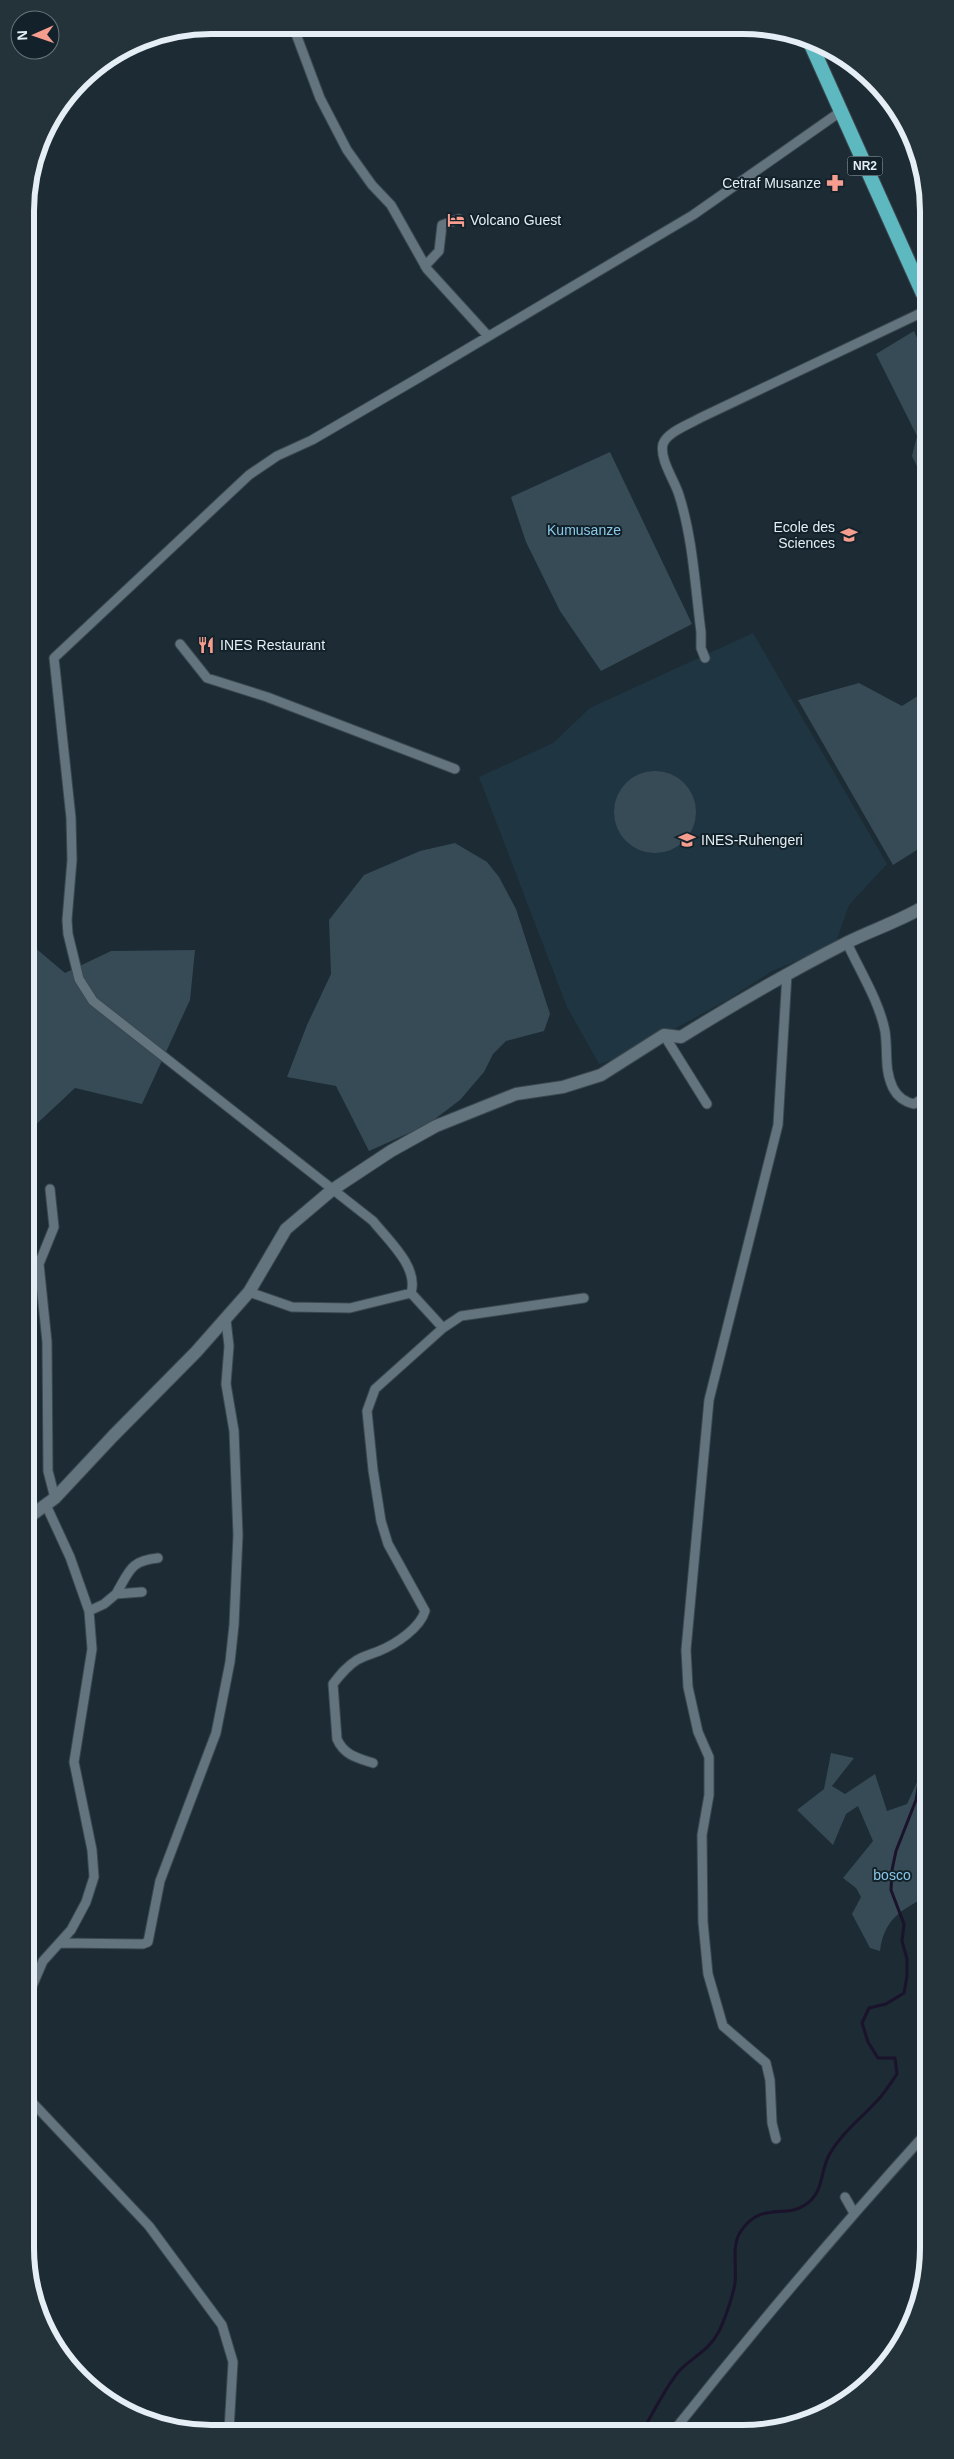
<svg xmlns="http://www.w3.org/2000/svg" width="954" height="2459" viewBox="0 0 954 2459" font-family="Arial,sans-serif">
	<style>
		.built { fill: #1f3642 }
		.green { fill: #374b57 }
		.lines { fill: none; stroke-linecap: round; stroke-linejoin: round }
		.stream { stroke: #1a132b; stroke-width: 3 }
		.minor-casing { stroke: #3b484f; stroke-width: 11 }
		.secondary-casing { stroke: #3b484f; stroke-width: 14 }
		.trunk-casing { stroke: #3b484f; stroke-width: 16 }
		.minor { stroke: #63747e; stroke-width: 9 }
		.secondary { stroke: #63747e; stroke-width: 12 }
		.trunk { stroke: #5eb8c0; stroke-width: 14 }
		.labels { text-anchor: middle; stroke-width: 4; stroke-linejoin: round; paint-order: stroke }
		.shield { fill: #13222a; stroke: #a5b1b7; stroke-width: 1 }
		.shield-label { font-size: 12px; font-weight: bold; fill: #e4eef4 }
		.poi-label { font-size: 14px; fill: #e4eef4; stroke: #13222a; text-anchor: start }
		.park-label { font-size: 14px; fill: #8bc8e9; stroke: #13222a }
		.rim { fill: none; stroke: #e4eef4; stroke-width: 6 }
	</style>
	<rect width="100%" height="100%" fill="#1c2b34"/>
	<path class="built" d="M 753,633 L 887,864 L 849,905 L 835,945 L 772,971 L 729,999 L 625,1056 L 599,1064 L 567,1007 L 479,777 L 553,743 L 590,708 Z"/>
	<path class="green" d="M 914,331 L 923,352 L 924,481 L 912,456 L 917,436 L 876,354 Z
		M 610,452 L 692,624 L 601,671 L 560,611 L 526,542 L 511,497 Z
		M 859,683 L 902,706 L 924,692 L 925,850 L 920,848 L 893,865 L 798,700 Z
		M614 812a41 41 0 1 1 82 0a41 41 0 1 1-82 0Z
		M 455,843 L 487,862 L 499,877 L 516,909 L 550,1014 L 544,1031 L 506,1041 L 493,1054 L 484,1072 L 460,1100 L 427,1125 L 369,1151 L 336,1086 L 287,1077 L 307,1025 L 331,974 L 329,920 L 364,875 L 420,851 Z
		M 27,941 L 65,973 L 111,951 L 195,950 L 190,1000 L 142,1104 L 75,1088 L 28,1132 Z
		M 831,1753 L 854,1758 L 832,1786 L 845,1794 L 875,1774 L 887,1811 L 907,1804 L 927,1760 L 927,1807 L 922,1815 L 927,1820 L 928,1896 C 901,1910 884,1919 880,1951 L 870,1948 L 852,1914 L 861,1897 L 856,1888 L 843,1878 L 873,1841 L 858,1806 L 846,1814 L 833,1845 L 797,1810 L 824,1789 Z"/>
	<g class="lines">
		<path class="stream" d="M 644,2428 C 655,2410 666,2386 680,2370 C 693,2357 709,2350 718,2333 C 724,2322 733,2296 735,2283 C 737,2266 731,2245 741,2231 C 761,2201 784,2219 805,2205 C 824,2193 820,2172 829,2155 C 841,2134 858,2121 874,2104 C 883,2096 890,2084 897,2074 L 895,2058 L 878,2058 L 868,2042 L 862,2023 L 869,2008 L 886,2004 L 904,1993 L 907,1976 L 907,1959 L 902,1941 L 904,1924 L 891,1890 L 892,1870 L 896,1851 L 916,1800 L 922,1764 L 927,1756"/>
		<g class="minor-casing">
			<path id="minor" d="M 293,26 L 320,98 L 347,150 L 372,185 L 391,205 L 427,269 L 488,336
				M 425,266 L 439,251 L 442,225 L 459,219
				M 180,644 L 207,678 L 267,697 L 455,769
				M 705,658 L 701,648 L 701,632 C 695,586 693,539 679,495 C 675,481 659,459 663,444 C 667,432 690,424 700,418 L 923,312
				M 847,943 C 860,971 879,1001 885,1031 C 888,1051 884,1070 893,1088 C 897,1096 905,1102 914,1104 L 925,1097
				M 664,1035 L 707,1104
				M 50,1189 L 54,1227 L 39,1264 L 47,1342 L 48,1471 L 55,1498
				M 249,1292 L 292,1307 L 350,1308 L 411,1293 L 443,1328 L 461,1316 L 584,1298
				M 411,1293 C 419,1267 388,1240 373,1221 L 93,1001 L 79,979 L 68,934 L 67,920 L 72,860 L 71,818 L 54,658 L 249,475 L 277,456 L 312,440 L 420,377 L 693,215 L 840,112
				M 116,1594 C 130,1570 130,1561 158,1558
				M 89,1611 L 104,1604 L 116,1594 L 142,1592
				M 373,1763 C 357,1758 344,1755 337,1739 L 333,1684 C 340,1675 347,1666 357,1660 C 364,1656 372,1654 379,1651 C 396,1644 420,1628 425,1611 L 388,1544 L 381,1521 L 373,1470 L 367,1411 L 375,1389 L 443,1328
				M 60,1943 L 143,1944 L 148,1942 L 160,1881 L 216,1733 L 230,1662 L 234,1625 L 238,1535 L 234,1431 L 226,1384 L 229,1346 L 226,1320
				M 30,1991 L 43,1961 L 71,1930 L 86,1902 L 94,1877 L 92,1850 L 74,1762 L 92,1649 L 89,1611 L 70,1557 L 46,1505
				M 31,2101 L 149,2226 L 222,2325 L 233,2362 L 229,2430
				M 776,2139 L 772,2123 L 770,2080 L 766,2063 L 723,2026 L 708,1974 L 703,1922 L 702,1835 L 709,1795 L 709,1757 L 698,1732 L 688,1687 L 686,1650 L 709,1400 L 778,1125 L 787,974
				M 845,2197 L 854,2213
				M 676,2428 C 757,2326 841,2227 928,2131"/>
		</g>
		<g class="secondary-casing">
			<path id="secondary" d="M 29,1517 L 55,1498 L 113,1436 L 196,1352 L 249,1292 L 286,1229 L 332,1190 L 391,1151 L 436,1126 L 516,1094 L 563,1087 L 601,1075 L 664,1035 L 681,1037 C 734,1004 789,972 846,943 C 872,930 900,921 925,906"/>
		</g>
		<g class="trunk-casing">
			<path id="trunk" d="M 808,38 L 923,294"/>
		</g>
		<use href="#minor" class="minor"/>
		<use href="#secondary" class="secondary"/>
		<use href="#trunk" class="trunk"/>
	</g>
	<defs>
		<g id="pharmacy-bare" transform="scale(1.35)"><path d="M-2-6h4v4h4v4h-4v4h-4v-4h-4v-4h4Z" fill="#f59d8e" stroke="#13222a" stroke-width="2.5" paint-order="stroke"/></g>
		<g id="hotel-bare" transform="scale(1.35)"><path d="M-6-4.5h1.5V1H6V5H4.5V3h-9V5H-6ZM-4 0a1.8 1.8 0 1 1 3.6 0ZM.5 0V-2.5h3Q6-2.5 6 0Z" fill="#f59d8e" stroke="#13222a" stroke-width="2.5" paint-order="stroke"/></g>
		<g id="school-bare" transform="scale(1.35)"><path d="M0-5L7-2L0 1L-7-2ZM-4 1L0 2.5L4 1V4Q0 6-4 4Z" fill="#f59d8e" stroke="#13222a" stroke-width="2.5" paint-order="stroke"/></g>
		<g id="restaurant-bare" transform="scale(1.35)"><path d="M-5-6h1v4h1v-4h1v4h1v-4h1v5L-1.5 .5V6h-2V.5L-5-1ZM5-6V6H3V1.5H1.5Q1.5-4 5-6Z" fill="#f59d8e" stroke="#13222a" stroke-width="2.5" paint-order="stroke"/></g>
		<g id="university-bare" transform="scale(1.35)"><path d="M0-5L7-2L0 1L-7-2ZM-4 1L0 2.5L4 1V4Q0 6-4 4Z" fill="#f59d8e" stroke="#13222a" stroke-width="2.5" paint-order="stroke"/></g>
	</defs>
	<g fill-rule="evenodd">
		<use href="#pharmacy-bare" x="835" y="183"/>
		<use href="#hotel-bare" x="456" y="220"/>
		<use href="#school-bare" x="849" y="535"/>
		<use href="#restaurant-bare" x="206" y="645"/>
		<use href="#university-bare" x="687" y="840"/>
	</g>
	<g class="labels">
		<rect class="shield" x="847.5" y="156.5" width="35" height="19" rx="4"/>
		<g class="shield-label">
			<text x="865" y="170">NR2</text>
		</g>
		<g class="poi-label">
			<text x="821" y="188" text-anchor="end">Cetraf Musanze</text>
			<text x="470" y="225">Volcano Guest</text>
			<text x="835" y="532" text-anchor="end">Ecole des<tspan x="835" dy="16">Sciences</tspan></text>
			<text x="220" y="650">INES Restaurant</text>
			<text x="701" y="845">INES-Ruhengeri</text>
		</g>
		<g class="park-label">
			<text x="584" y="535">Kumusanze</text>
			<text x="892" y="1880">bosco</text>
		</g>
	</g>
	<path d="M0 0H954V2459H0ZM211 34H743A177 177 0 0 1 920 211V2248A177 177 0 0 1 743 2425H211A177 177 0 0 1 34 2248V211A177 177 0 0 1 211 34Z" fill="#24323a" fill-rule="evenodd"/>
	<path class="rim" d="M211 34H743A177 177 0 0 1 920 211V2248A177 177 0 0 1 743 2425H211A177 177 0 0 1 34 2248V211A177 177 0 0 1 211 34Z"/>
	<g transform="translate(35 35) rotate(268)"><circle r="24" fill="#13222a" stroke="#67747b"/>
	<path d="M0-4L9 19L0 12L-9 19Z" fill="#f59d8e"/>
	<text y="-8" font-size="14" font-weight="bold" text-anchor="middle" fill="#e4eef4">N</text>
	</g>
</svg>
